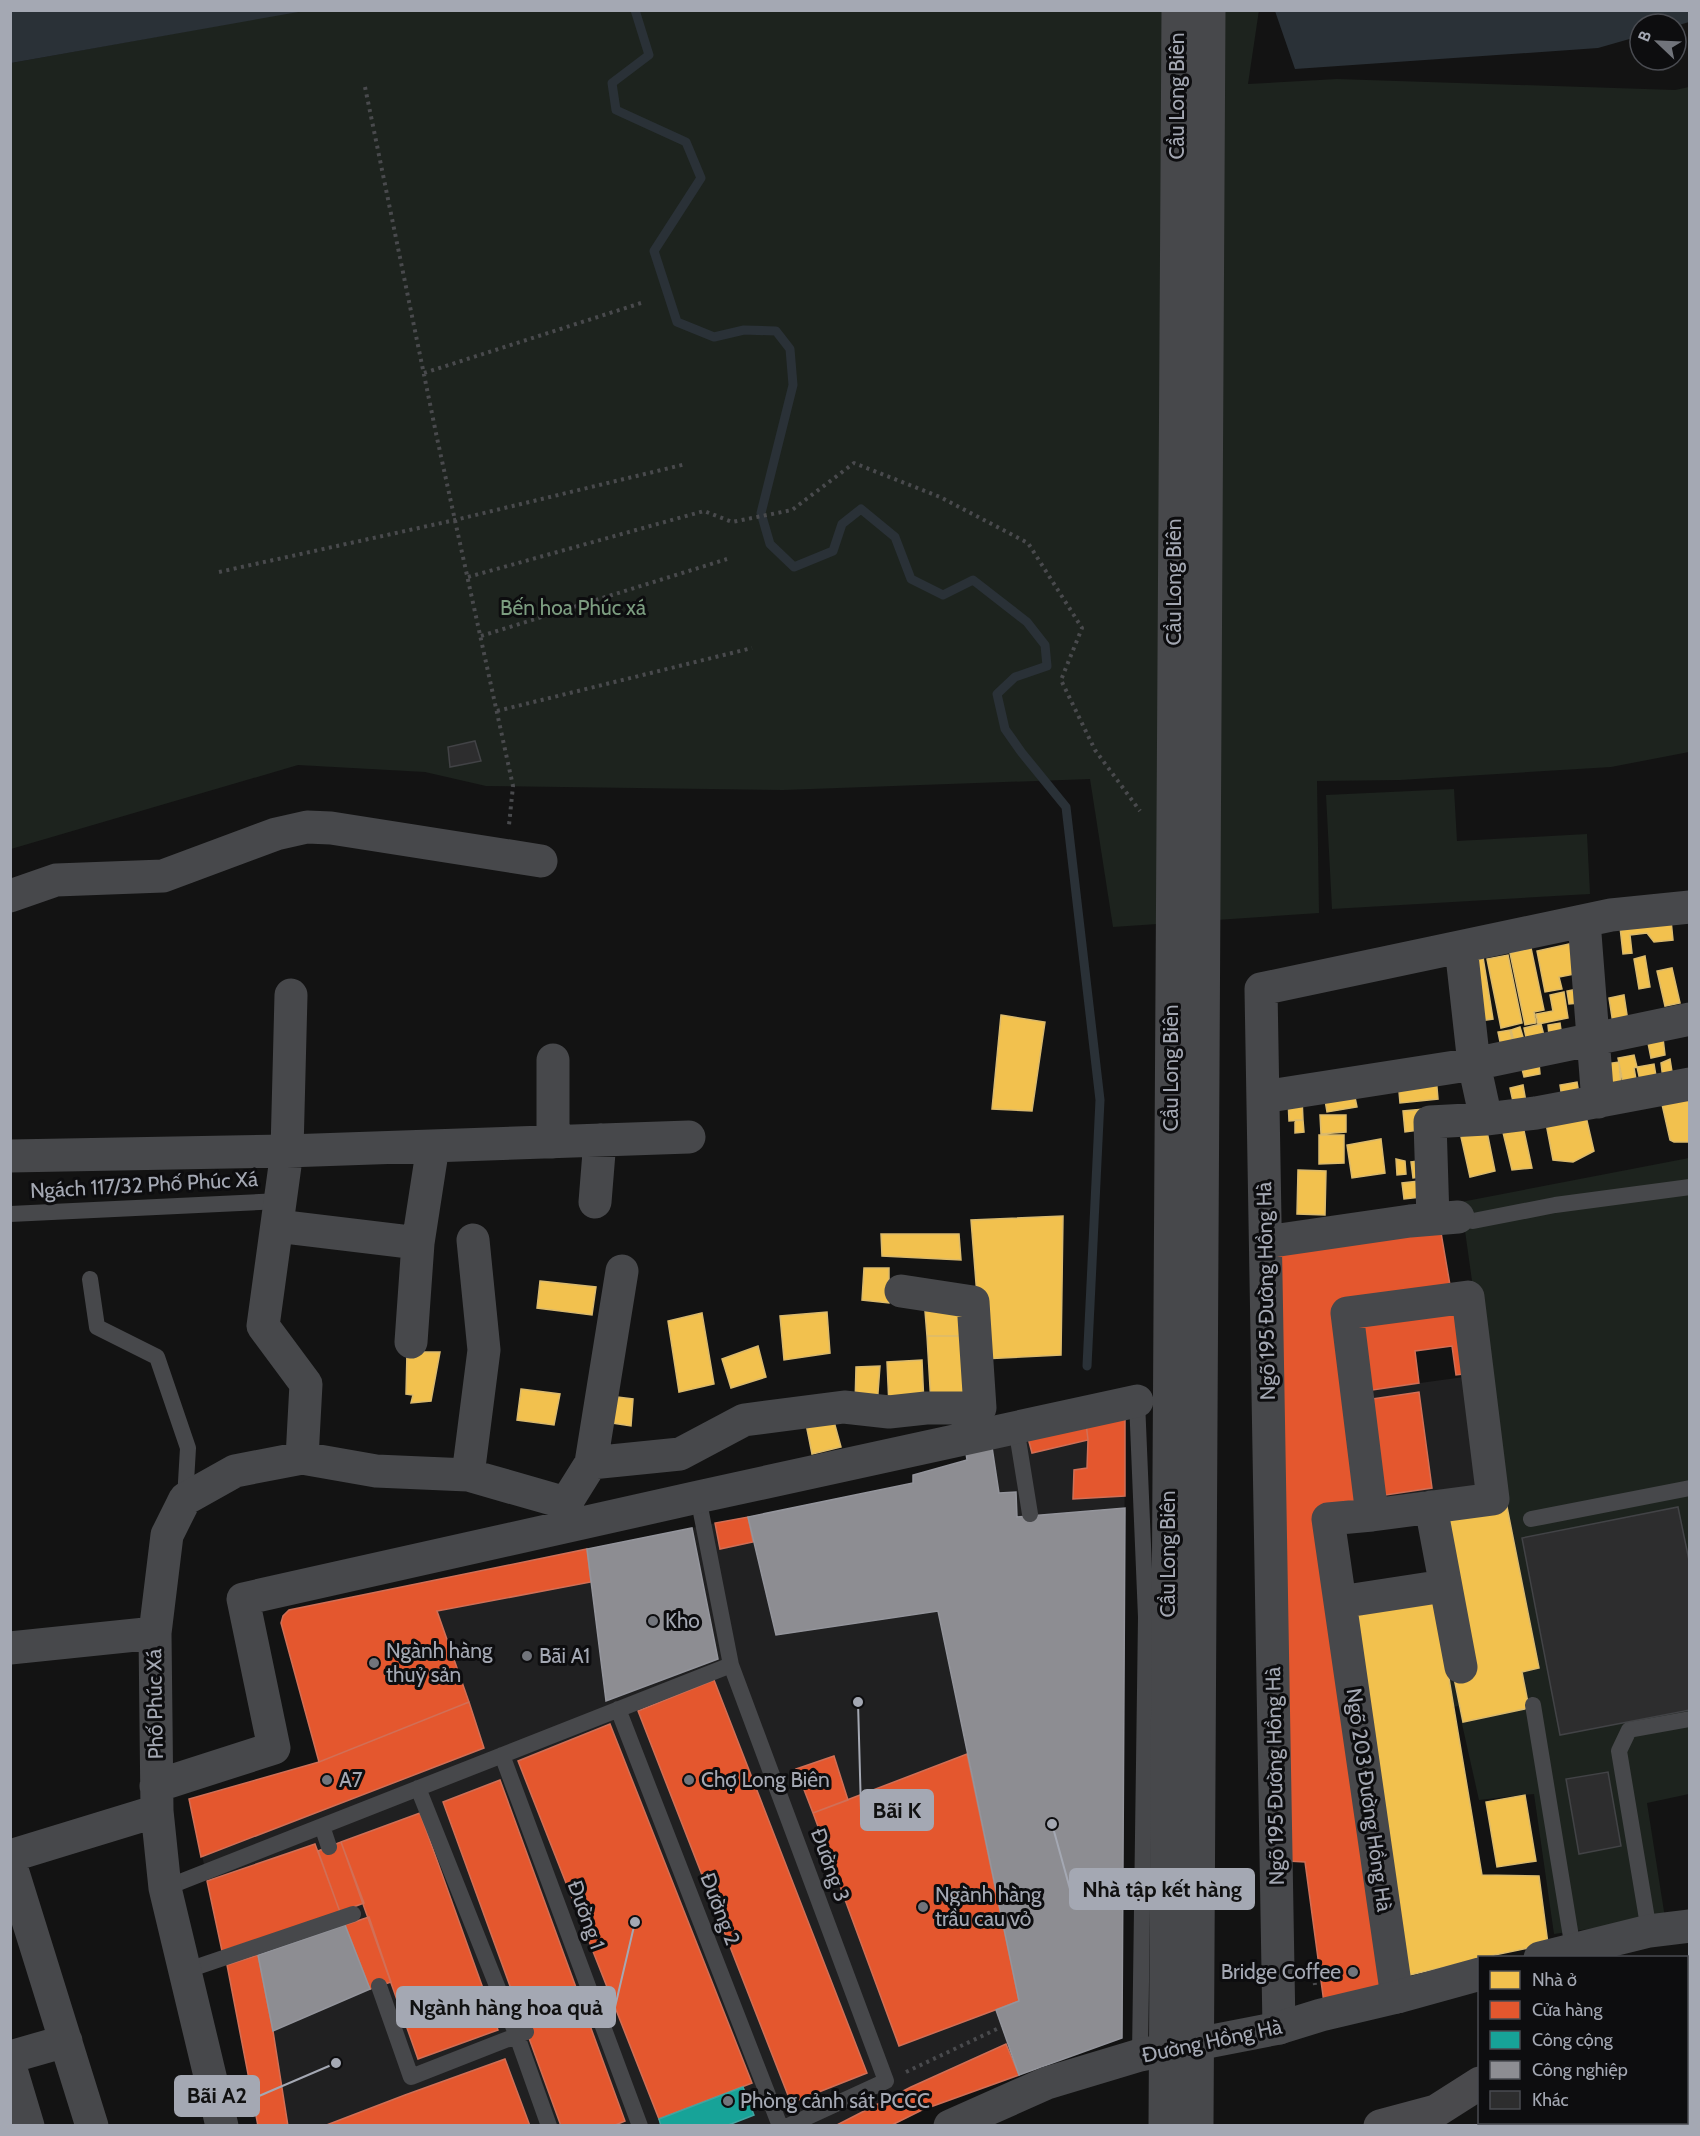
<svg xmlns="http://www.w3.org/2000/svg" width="1700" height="2136" viewBox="0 0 1700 2136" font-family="Cabin,sans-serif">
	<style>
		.built { fill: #202021 }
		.green { fill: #1d231e }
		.water { fill: #2a3137 }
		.homes { fill: #f2c14e; stroke: #dbba6c; stroke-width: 1.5 }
		.shops { fill: #e4572e; stroke: #d16f56; stroke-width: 1.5 }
		.public { fill: #17a398; stroke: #41a4a0; stroke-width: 1.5 }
		.industry { fill: #8d8d92; stroke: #94959c; stroke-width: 1.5 }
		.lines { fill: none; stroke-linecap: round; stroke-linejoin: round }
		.stream { stroke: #2a3137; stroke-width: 9 }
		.building { fill: #2d2d2e; stroke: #424346; stroke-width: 1.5 }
		.path { stroke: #494a4d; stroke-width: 4; stroke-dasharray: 3 4.5; stroke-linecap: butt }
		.service { stroke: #47484b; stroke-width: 16 }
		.minor { stroke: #47484b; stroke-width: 33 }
		.tertiary { stroke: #47484b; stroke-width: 33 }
		.primary { stroke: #4a4a4d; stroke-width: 33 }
		.rail-casing { stroke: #48494c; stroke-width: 7 }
		.rail { stroke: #0d0d0f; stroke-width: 4.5; stroke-dasharray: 14; stroke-linecap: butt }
		.minor-bridge { stroke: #47484b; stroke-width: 33 }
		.poi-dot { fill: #71747b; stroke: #0d0d0f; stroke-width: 2 }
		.labels { text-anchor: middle; stroke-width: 6; stroke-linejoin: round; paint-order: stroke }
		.street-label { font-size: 21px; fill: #a4a8b3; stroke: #0d0d0f }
		.park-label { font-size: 21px; fill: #7c9d80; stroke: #0d0d0f }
		.poi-label { font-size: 21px; fill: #a4a8b3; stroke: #0d0d0f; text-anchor: start }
		.leader { fill: none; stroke: #a4a8b3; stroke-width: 2 }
		.callout-dot { fill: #a4a8b3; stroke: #0d0d0f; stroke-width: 2 }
		.callout { fill: #a4a8b3; stroke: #a4a8b3; stroke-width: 2 }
		.callout-label { font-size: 22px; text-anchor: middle; font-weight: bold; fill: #111 }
	</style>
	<rect width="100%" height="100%" fill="#131313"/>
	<path class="built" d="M 1471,1376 L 1487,1493 L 1378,1508 L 1362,1391 Z
		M 1125,1413 L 1122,2038 L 922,2110 L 890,2125 L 258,2125 L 227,1965 L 189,1799 L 319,1762 L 281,1623 L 283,1616 L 289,1610 L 913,1483 L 913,1475 L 967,1460 L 966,1453 Z"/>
	<path class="green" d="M 304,10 L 1259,10 L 1248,84 L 1337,79 L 1675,90 L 1689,87 L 1689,752 L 1611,767 L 1400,780 L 1317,781 L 1319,913 L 1113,927 L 1090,779 L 783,790 L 486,786 L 425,772 L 298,765 L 11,849 L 11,63 Z
		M 1454,789 L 1457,841 L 1587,834 L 1590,894 L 1332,909 L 1326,795 Z
		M 1689,1158 L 1689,1794 L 1647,1803 L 1665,1918 L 1554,1934 L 1534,1794 L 1479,1800 L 1458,1706 L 1395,1717 L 1389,1689 L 1534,1663 L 1485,1374 L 1461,1202 Z"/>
	<path class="water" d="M 11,10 L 304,10 L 304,11 L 11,63 Z
		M 1689,10 L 1689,22 L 1676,26 L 1676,24 L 1640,24 L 1640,36 L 1598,48 L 1295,69 L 1275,11 Z"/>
	<path class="homes" d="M 1670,910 L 1673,940 L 1654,942 L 1647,933 L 1630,935 L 1632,953 L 1623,954 L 1619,918 Z
		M 1574,943 L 1580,973 L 1559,977 L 1562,989 L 1545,992 L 1537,951 Z
		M 1531,948 L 1544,1010 L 1534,1012 L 1536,1023 L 1525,1025 L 1510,953 Z
		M 1508,955 L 1522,1023 L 1501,1028 L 1487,959 Z
		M 1645,956 L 1650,987 L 1639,989 L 1634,959 Z
		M 1483,957 L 1493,1019 L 1473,1022 L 1463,961 Z
		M 1672,968 L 1680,1003 L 1665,1006 L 1657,971 Z
		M 1578,989 L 1579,1003 L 1569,1004 L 1567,991 Z
		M 1564,992 L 1568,1018 L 1538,1024 L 1536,1014 L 1553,1011 L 1550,995 Z
		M 1624,995 L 1629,1028 L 1614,1030 L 1609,998 Z
		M 1001,1015 L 1045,1022 L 1032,1111 L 992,1109 Z
		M 1560,1023 L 1563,1044 L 1550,1045 L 1548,1025 Z
		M 1541,1024 L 1547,1047 L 1529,1051 L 1524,1028 Z
		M 1520,1027 L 1527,1050 L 1517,1053 L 1511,1030 Z
		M 1510,1030 L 1515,1053 L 1503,1056 L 1498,1032 Z
		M 1662,1030 L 1665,1055 L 1651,1058 L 1646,1033 Z
		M 1538,1053 L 1540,1074 L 1524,1077 L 1519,1057 Z
		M 1634,1055 L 1637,1067 L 1634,1068 L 1637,1085 L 1624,1088 L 1618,1058 Z
		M 1670,1059 L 1673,1078 L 1663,1079 L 1661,1063 Z
		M 1619,1062 L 1621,1085 L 1608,1087 L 1606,1064 Z
		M 1654,1064 L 1657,1082 L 1641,1085 L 1637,1067 Z
		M 1436,1076 L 1438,1099 L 1400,1103 L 1398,1080 Z
		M 1577,1082 L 1580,1100 L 1563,1104 L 1560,1085 Z
		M 1523,1085 L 1526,1102 L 1514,1106 L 1510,1088 Z
		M 1353,1088 L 1357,1107 L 1327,1112 L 1324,1094 Z
		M 1659,1091 L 1690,1099 L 1690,1142 L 1674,1142 L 1670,1140 Z
		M 1302,1098 L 1303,1120 L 1289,1121 L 1288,1099 Z
		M 1584,1108 L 1594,1151 L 1573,1162 L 1553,1160 L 1544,1113 Z
		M 1424,1109 L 1426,1129 L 1405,1132 L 1403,1111 Z
		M 1320,1115 L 1346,1115 L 1346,1132 L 1321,1134 Z
		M 1521,1117 L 1532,1168 L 1512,1170 L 1500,1120 Z
		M 1295,1120 L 1303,1120 L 1304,1132 L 1295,1133 Z
		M 1485,1122 L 1495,1171 L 1470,1177 L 1459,1128 Z
		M 1319,1135 L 1344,1135 L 1344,1163 L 1319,1164 Z
		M 1381,1139 L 1385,1173 L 1352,1178 L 1347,1145 Z
		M 1396,1159 L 1405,1161 L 1406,1174 L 1397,1175 Z
		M 1426,1160 L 1428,1176 L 1413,1178 L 1411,1162 Z
		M 1298,1170 L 1326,1171 L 1325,1215 L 1297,1214 Z
		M 1428,1180 L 1430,1196 L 1404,1199 L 1402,1183 Z
		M 1063,1216 L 1061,1355 L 982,1359 L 971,1220 Z
		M 881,1234 L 959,1234 L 961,1260 L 882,1256 Z
		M 864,1268 L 889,1268 L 889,1303 L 862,1300 Z
		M 540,1281 L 596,1287 L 592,1315 L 537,1308 Z
		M 925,1311 L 968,1313 L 970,1336 L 927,1336 Z
		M 827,1312 L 830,1353 L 784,1360 L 780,1316 Z
		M 702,1313 L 714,1384 L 679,1392 L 668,1321 Z
		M 927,1336 L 970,1336 L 975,1402 L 931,1404 Z
		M 758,1346 L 766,1377 L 731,1388 L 722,1359 Z
		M 407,1352 L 440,1352 L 431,1401 L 411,1403 L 413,1395 L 406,1394 Z
		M 922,1360 L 924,1405 L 889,1406 L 887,1362 Z
		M 880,1366 L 877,1406 L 855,1405 L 856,1367 Z
		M 521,1389 L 560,1394 L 554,1425 L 517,1420 Z
		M 609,1396 L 633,1399 L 631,1426 L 606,1422 Z
		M 833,1418 L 841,1447 L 812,1454 L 806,1424 Z
		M 1506,1502 L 1539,1668 L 1522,1672 L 1529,1708 L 1463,1722 L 1454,1678 L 1441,1515 Z
		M 1435,1595 L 1482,1875 L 1539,1876 L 1548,1944 L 1480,1958 L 1480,1959 L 1405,1976 L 1355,1614 Z
		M 1525,1795 L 1536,1861 L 1497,1867 L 1486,1802 Z"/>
	<path class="shops" d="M 1440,1227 L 1450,1285 L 1340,1300 L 1357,1500 L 1318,1515 L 1390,1992 L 1324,2003 L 1305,1862 L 1288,1861 L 1274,1253 Z
		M 1462,1307 L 1471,1373 L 1456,1375 L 1452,1346 L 1415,1351 L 1419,1383 L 1366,1391 L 1357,1322 Z
		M 1419,1392 L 1432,1488 L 1379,1496 L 1366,1400 Z
		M 1125,1413 L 1125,1496 L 1073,1499 L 1074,1470 L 1087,1468 L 1088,1440 L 1086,1423 Z
		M 1086,1423 L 1088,1440 L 1032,1453 L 1028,1438 Z
		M 748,1517 L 753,1542 L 720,1549 L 715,1523 Z
		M 587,1549 L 591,1582 L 437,1611 L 469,1702 L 319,1762 L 281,1623 L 283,1616 L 289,1610 Z
		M 714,1680 L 867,2073 L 791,2103 L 638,1711 Z
		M 469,1702 L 484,1748 L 201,1857 L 189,1799 L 319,1762 Z
		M 610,1724 L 752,2083 L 659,2119 L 518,1761 Z
		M 967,1754 L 1019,2001 L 899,2046 L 813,1813 Z
		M 834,1756 L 848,1800 L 813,1813 L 796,1769 Z
		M 500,1780 L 625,2121 L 613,2126 L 561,2126 L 443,1802 Z
		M 420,1813 L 498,2030 L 418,2059 L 341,1842 Z
		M 341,1842 L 364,1903 L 340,1912 L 318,1851 Z
		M 315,1844 L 340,1912 L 222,1951 L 207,1881 Z
		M 369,1917 L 391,1982 L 370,1989 L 345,1925 Z
		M 258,1955 L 273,2031 L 288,2126 L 258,2126 L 227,1965 Z
		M 1006,2044 L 1019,2075 L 922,2110 L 890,2126 L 835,2126 L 911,2087 Z
		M 505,2059 L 530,2126 L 324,2126 L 405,2095 Z"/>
	<path class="public" d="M 743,2087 L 754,2115 L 726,2126 L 661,2126 L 659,2119 Z"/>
	<path class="industry" d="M 992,1447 L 999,1493 L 1016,1492 L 1017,1517 L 1125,1508 L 1122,2038 L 1019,2075 L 996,2010 L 1019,2001 L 938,1611 L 776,1635 L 748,1517 L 913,1483 L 913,1475 L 967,1460 L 966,1453 Z
		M 692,1528 L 718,1659 L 606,1701 L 587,1549 Z
		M 345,1925 L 370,1989 L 273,2031 L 258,1955 Z"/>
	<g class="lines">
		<path class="stream" d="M 635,10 L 649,55 L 612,83 L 616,110 L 686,142 L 701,178 L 654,251 L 677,322 L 714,337 L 744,330 L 776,331 L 790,349 L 793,385 L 761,513 L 770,544 L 794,567 L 833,551 L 842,524 L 861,509 L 895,537 L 911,579 L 943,595 L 973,580 L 1027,622 L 1045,645 L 1047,666 L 1015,677 L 997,694 L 1005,729 L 1022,753 L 1066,807 L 1100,1100 L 1087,1366"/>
	</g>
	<path class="building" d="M 475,741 L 481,761 L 450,767 L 448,747 Z
		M 1678,1507 L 1690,1565 L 1690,1710 L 1560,1735 L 1522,1538 Z
		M 1608,1772 L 1621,1846 L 1579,1854 L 1566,1779 Z
		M 1690,2033 L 1690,2072 L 1686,2073 L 1686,2034 Z"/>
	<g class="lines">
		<path class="path" d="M 365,87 L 437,438 L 513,786 L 509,825
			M 424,373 L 641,303
			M 219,572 L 455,520 L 686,464
			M 468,577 L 704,511 L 732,522 L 792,510 L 854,463 L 940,497 L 1028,543 L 1082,628 L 1061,680 L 1095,750 L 1140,811
			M 481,636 L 727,559
			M 497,711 L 752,648
			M 1313,1968 L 1315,1985
			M 906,2072 L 1001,2027"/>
		<path class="service" d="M 10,1214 L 280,1201
			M 1473,1221 L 1555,1205 L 1690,1187
			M 90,1279 L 97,1327 L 157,1357 L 188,1448 L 185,1499
			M 1137,1401 L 1146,1617 L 1140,2055
			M 1016,1427 L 1030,1514
			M 698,1497 L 731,1665 L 886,2081 L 788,2126
			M 1531,1519 L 1690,1488
			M 1533,1705 L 1573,1949
			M 618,1709 L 780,2126
			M 502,1755 L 640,2126
			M 418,1788 L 517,2036 L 549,2126
			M 322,1826 L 329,1847
			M 165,1888 L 731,1665
			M 1649,1931 L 1619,1751 L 1629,1730 L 1690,1719
			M 185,1971 L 353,1914
			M 379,1986 L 411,2077 L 526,2032"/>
		<path class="minor" d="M 10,896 L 56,880 L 163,876 L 276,834 L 307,827 L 331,828 L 541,861
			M 1584,921 L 1598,1102
			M 1461,947 L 1474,1064 L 1486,1119
			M 291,995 L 287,1151 L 263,1326 L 306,1384 L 302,1458
			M 553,1060 L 553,1142
			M 1263,1097 L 1474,1064 L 1690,1019
			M 10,1156 L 287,1151 L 689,1137
			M 595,1202 L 600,1140
			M 1433,1219 L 1430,1122 L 1486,1119 L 1536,1113 L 1690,1084
			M 277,1226 L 418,1243
			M 1266,1242 L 1410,1221 L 1458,1217
			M 1468,1297 L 1493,1499 L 1372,1515 L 1347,1313 Z
			M 411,1342 L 418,1243 L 433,1146
			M 591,1463 L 622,1271
			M 468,1475 L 484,1350 L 473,1240
			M 1431,1507 L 1461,1667
			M 1372,1515 L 1328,1519 L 1397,1997
			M 1340,1602 L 1444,1586
			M 155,1633 L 167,1535 L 185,1499 L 235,1471 L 302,1458 L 376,1471 L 468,1475 L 566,1503 L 591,1463 L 680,1454 L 744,1420 L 844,1407 L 889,1412 L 926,1408 L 980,1408 L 973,1302 L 901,1291
			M 10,1648 L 155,1633 L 157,1811 L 165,1888 L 222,2126
			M 156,1786 L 274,1748 L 243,1599 L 698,1497 L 1137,1401
			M 10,1856 L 157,1811
			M 10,1863 L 92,2126
			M 1279,2028 L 1261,989 L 1611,915 L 1690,907
			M 10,2057 L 66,2041
			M 10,2066 L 28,2126"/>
		<path class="tertiary" d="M 1540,1958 L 1649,1931 L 1690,1926
			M 950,2126 L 1047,2083 L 1140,2055 L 1279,2028 L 1321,2015 L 1397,1997 L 1480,1974"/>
		<path class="primary" d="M 1686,1996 L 1690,1995
			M 1500,2122 L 1505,2126
			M 1380,2126 L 1436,2111 L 1480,2083"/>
		<g class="rail-casing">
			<path id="rail" d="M 1180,2126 L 1193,10"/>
		</g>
		<use href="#rail" class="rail"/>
		<path class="minor-bridge" d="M 1165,2126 L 1178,10
			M 1197,2126 L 1209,10"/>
	</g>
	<g class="poi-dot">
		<circle cx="653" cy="1621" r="6"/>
		<circle cx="527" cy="1656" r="6"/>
		<circle cx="374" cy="1663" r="6"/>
		<circle cx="327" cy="1780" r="6"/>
		<circle cx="689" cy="1780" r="6"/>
		<circle cx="923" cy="1907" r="6"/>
		<circle cx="1353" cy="1972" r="6"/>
		<circle cx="728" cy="2101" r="6"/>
	</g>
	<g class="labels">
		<g class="street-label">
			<text transform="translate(1177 96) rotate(-90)" y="7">Cầu Long Biên</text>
			<text transform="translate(1174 582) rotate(-90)" y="7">Cầu Long Biên</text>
			<text transform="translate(1171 1068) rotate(-90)" y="7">Cầu Long Biên</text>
			<text transform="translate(144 1185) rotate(-3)" y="7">Ngách 117/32 Phố Phúc Xá</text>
			<text transform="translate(1266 1291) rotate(-91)" y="7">Ngõ 195 Đường Hồng Hà</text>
			<text transform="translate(1168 1554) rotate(-90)" y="7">Cầu Long Biên</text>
			<text transform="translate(155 1704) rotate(-91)" y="7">Phố Phúc Xá</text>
			<text transform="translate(1275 1776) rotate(-91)" y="7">Ngõ 195 Đường Hồng Hà</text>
			<text transform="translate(1369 1800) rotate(82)" y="7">Ngõ 203 Đường Hồng Hà</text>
			<text transform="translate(830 1865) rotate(70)" y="7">Đường 3</text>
			<text transform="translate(720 1909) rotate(69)" y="7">Đường 2</text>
			<text transform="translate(586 1915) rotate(70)" y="7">Đường 1</text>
			<text transform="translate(1212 2041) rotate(-12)" y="7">Đường Hồng Hà</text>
		</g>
		<g class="park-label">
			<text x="573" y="615">Bến hoa Phúc xá</text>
		</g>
		<g class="poi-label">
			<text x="665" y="1628">Kho</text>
			<text x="386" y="1658">Ngành hàng<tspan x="386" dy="24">thuỷ sản</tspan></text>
			<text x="539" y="1663">Bãi A1</text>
			<text x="339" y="1787">A7</text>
			<text x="701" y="1787">Chợ Long Biên</text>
			<text x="935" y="1902">Ngành hàng<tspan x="935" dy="24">trầu cau vỏ</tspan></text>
			<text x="1341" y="1979" text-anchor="end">Bridge Coffee</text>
			<text x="740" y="2108">Phòng cảnh sát PCCC</text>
		</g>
	</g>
	<path class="leader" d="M858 1702L861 1810M1052 1824L1070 1889M635 1922L615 2007M336 2063L259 2096"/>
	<g class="callout-dot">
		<circle cx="858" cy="1702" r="6"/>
		<circle cx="1052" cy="1824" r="6"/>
		<circle cx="635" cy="1922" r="6"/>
		<circle cx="336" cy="2063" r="6"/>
	</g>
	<g class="callout">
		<rect x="861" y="1790" width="72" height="40" rx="6"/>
		<rect x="1070" y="1869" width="184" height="40" rx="6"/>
		<rect x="397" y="1987" width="218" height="40" rx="6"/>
		<rect x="175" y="2076" width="84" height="40" rx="6"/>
	</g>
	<g class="callout-label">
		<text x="897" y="1818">Bãi K</text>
		<text x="1162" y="1897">Nhà tập kết hàng</text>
		<text x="506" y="2015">Ngành hàng hoa quả</text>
		<text x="217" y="2103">Bãi A2</text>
	</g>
	<rect width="1700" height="2136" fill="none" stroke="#a4a8b3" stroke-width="24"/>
	<rect x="1478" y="1956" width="210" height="168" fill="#0d0d0f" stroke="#494b51" stroke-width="1.5"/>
	<rect x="1490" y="1971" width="30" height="18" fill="#f2c14e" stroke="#494b51" stroke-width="1.5"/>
	<text x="1532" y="1986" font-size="18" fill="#a4a8b3">Nhà ở</text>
	<rect x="1490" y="2001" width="30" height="18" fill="#e4572e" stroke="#494b51" stroke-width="1.5"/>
	<text x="1532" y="2016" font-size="18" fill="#a4a8b3">Cửa hàng</text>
	<rect x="1490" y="2031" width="30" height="18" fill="#17a398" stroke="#494b51" stroke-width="1.5"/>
	<text x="1532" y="2046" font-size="18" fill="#a4a8b3">Công cộng</text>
	<rect x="1490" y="2061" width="30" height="18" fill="#8d8d92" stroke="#494b51" stroke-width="1.5"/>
	<text x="1532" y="2076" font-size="18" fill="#a4a8b3">Công nghiệp</text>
	<rect x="1490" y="2091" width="30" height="18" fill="#2d2d2e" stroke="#494b51" stroke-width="1.5"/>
	<text x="1532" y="2106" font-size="18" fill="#a4a8b3">Khác</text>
	<g transform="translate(1658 42) rotate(293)"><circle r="28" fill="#0d0d0f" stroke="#494b51" stroke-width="1.5"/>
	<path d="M0-4.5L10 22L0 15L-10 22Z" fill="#71747b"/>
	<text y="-9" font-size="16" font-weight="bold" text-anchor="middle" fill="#a4a8b3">B</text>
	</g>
</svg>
